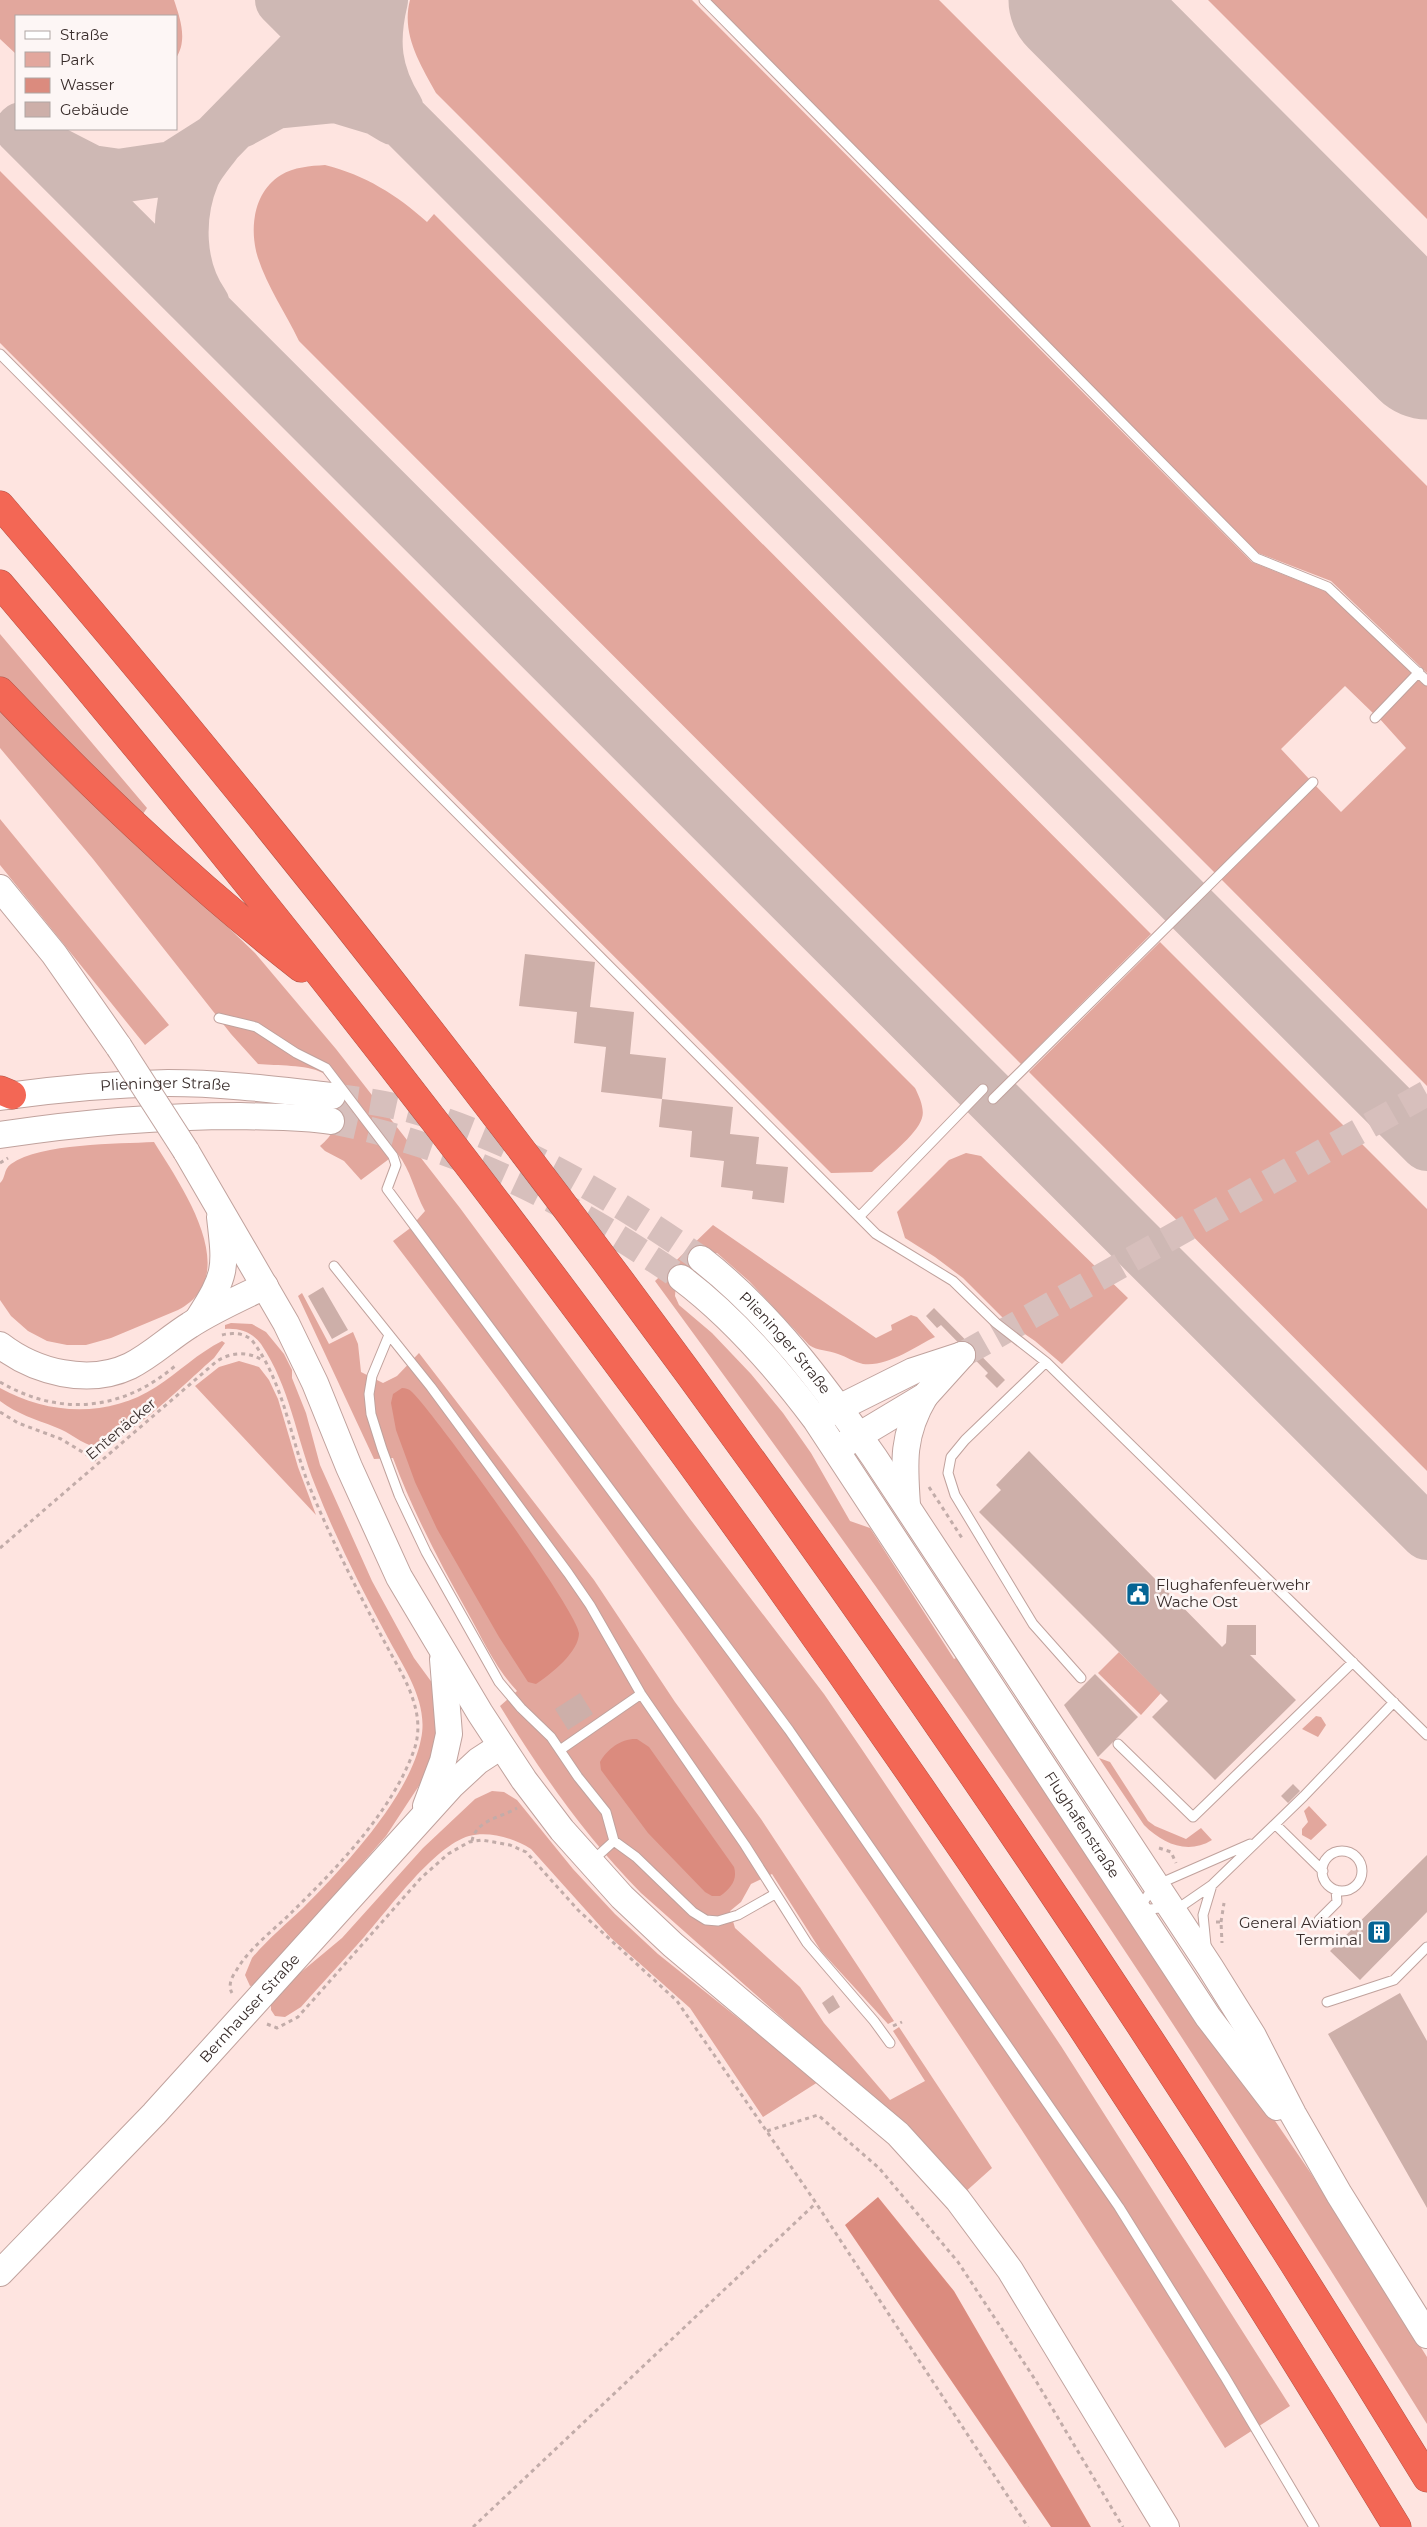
<svg xmlns="http://www.w3.org/2000/svg" width="1427" height="2527" viewBox="0 0 1427 2527" font-family="Montserrat,sans-serif">
	<style>
		.green { fill: #e2a79d }
		.water { fill: #db8b7e }
		.lines { fill: none; stroke-linecap: round; stroke-linejoin: round }
		.taxiway { stroke: #ceb8b4; stroke-width: 54 }
		.runway { stroke: #ceb8b4; stroke-width: 135 }
		.building { fill: #cdafa9 }
		.secondary-tunnel { stroke: #d7bfbc; stroke-width: 26; stroke-dasharray: 26 13; stroke-linecap: butt }
		.lane-casing { stroke: #c0a29d; stroke-width: 11 }
		.secondary-casing { stroke: #c0a29d; stroke-width: 28 }
		.highway-casing { stroke: #b25346; stroke-width: 29 }
		.path { stroke: #c2aca9; stroke-width: 3; stroke-dasharray: 4 4; stroke-linecap: butt }
		.lane { stroke: #fff; stroke-width: 9 }
		.secondary { stroke: #fff; stroke-width: 26 }
		.highway { stroke: #f36755; stroke-width: 28 }
		.secondary-bridge-casing { stroke: #c0a29d; stroke-width: 28; stroke-linecap: butt }
		.secondary-bridge { stroke: #fff; stroke-width: 26 }
		.labels { text-anchor: middle; stroke-width: 5; stroke-linejoin: round; paint-order: stroke }
		.street-label { font-size: 15px; fill: #392d2b; stroke: #fdf6f5 }
		.poi-label { font-size: 15px; fill: #392d2b; stroke: #fdf6f5; text-anchor: start }
	</style>
	<rect width="100%" height="100%" fill="#fee4e0"/>
	<path class="green" d="M 0,0 L 174,0 C 180,18 188,40 176,58 L 176,16 L 16,16 L 16,54 L 0,39 Z
		M 410,0 L 692,0 L 1252,562 L 1327,592 L 1414,674 L 1375,715 L 1345,686 L 1281,749 L 1311,781 L 1215,873 L 436,93 C 420,64 401,34 410,0 Z
		M 708,0 L 939,0 L 1427,486 L 1427,673 L 1331,581 L 1258,553 Z
		M 1208,0 L 1427,0 L 1427,219 Z
		M 325,165 C 365,175 397,195 427,222 L 434,214 L 1151,934 L 1021,1064 L 299,341 C 286,314 267,286 258,258 C 249,230 253,192 281,175 C 294,167 310,166 325,165 Z
		M 0,171 L 915,1088 C 919,1096 925,1109 922,1118 C 917,1135 885,1159 872,1172 L 831,1173 L 0,343 Z
		M 0,634 L 147,808 L 141,817 L 0,679 Z
		M 1418,677 L 1427,686 L 1427,1086 L 1220,878 L 1314,784 L 1341,812 L 1406,748 L 1379,718 Z
		M 0,709 L 255,953 L 336,1049 L 460,1208 L 690,1519 L 824,1694 L 861,1748 L 1061,2046 L 1290,2406 L 1225,2448 C 966,2033 690,1629 393,1241 L 409,1229 L 425,1211 C 414,1191 411,1170 397,1153 L 361,1180 L 344,1161 L 325,1151 L 320,1146 C 338,1131 346,1109 335,1088 C 332,1082 330,1076 323,1073 C 305,1064 278,1066 258,1064 L 231,1034 L 93,859 L 0,748 Z
		M 0,819 L 169,1025 L 145,1045 L 0,865 Z
		M 1160,942 L 1427,1209 L 1427,1471 L 1029,1072 Z
		M 154,1142 C 179,1183 246,1275 178,1310 L 111,1338 L 86,1345 L 67,1345 L 47,1341 L 28,1331 L 11,1316 L 0,1300 L 0,1183 C 6,1178 3,1170 11,1164 C 41,1143 117,1144 154,1142 Z
		M 966,1153 L 981,1156 L 1128,1298 L 1062,1364 L 1035,1341 L 1006,1321 L 963,1278 L 935,1257 L 905,1238 L 897,1212 L 949,1160 Z
		M 713,1225 L 876,1338 L 892,1330 L 891,1325 L 911,1315 L 917,1317 L 935,1337 C 914,1347 888,1367 863,1364 C 854,1362 847,1357 838,1354 C 828,1350 818,1351 809,1345 L 749,1281 L 717,1253 L 701,1256 L 683,1273 L 676,1284 L 675,1296 L 679,1305 L 712,1333 L 751,1374 L 783,1413 L 811,1453 L 850,1521 L 870,1528 L 954,1659 L 958,1657 L 1310,2172 L 1427,2357 L 1427,2424 C 1300,2220 1171,2017 1036,1818 C 913,1636 785,1458 655,1281 Z
		M 302,1293 L 329,1344 L 353,1332 L 358,1344 L 361,1372 L 383,1383 L 397,1376 L 419,1353 L 594,1580 L 675,1702 L 761,1819 L 894,2021 L 888,2024 L 821,1951 L 772,1874 L 751,1884 L 741,1902 L 730,1911 L 735,1928 L 800,1987 L 824,2023 L 890,2100 L 925,2081 L 893,2031 L 899,2027 L 992,2168 L 963,2194 L 827,2058 L 641,1893 C 586,1837 541,1773 500,1706 L 517,1691 C 496,1669 483,1640 468,1613 C 440,1563 413,1512 393,1458 L 374,1459 L 298,1296 Z
		M 231,1323 L 252,1324 L 266,1332 L 284,1354 L 292,1370 L 292,1378 L 306,1413 L 320,1465 L 372,1581 L 414,1658 L 433,1684 L 441,1722 L 426,1775 L 386,1836 L 256,1985 L 250,1986 L 245,1975 L 252,1958 C 267,1940 286,1924 303,1908 C 344,1867 410,1796 421,1739 C 429,1703 404,1668 388,1638 C 361,1588 335,1537 315,1485 C 296,1437 290,1387 261,1344 C 252,1332 239,1328 225,1329 L 225,1325 Z
		M 222,1341 L 225,1343 L 214,1358 C 194,1375 118,1450 96,1447 C 81,1444 70,1432 55,1427 C 35,1419 17,1414 0,1401 L 0,1388 C 48,1415 108,1418 156,1387 C 179,1372 198,1353 222,1341 Z
		M 239,1361 L 259,1367 L 269,1380 L 278,1399 L 298,1467 L 316,1515 L 195,1386 L 219,1367 Z
		M 1119,1652 L 1161,1693 L 1141,1715 L 1098,1673 Z
		M 1316,1716 L 1321,1717 L 1326,1725 L 1318,1737 L 1302,1729 Z
		M 1099,1758 L 1110,1762 L 1148,1821 L 1155,1826 L 1186,1839 L 1201,1828 L 1212,1840 C 1188,1855 1163,1844 1144,1825 Z
		M 492,1791 L 504,1792 L 517,1800 L 573,1869 L 615,1914 L 658,1954 L 818,2082 L 763,2117 L 690,2008 L 611,1938 L 531,1849 C 514,1838 489,1831 469,1836 C 434,1846 389,1909 365,1936 C 344,1960 322,1983 301,2007 L 285,2017 L 275,2016 L 271,2010 L 271,2003 L 288,1983 L 342,1938 L 423,1848 L 475,1799 Z
		M 1309,1806 L 1327,1825 L 1311,1840 L 1302,1835 L 1302,1829 L 1308,1822 L 1304,1811 Z"/>
	<path class="water" d="M 402,1388 C 406,1388 409,1389 412,1392 C 435,1414 578,1612 579,1633 C 579,1652 551,1674 536,1684 L 528,1682 L 499,1637 L 437,1529 L 415,1482 L 396,1430 L 391,1403 L 393,1394 Z
		M 637,1739 L 649,1747 L 734,1867 C 738,1880 730,1889 720,1896 L 712,1896 L 705,1892 L 648,1833 L 601,1770 L 600,1762 C 607,1749 622,1738 637,1739 Z
		M 878,2197 L 954,2291 L 1091,2527 L 1051,2527 L 845,2225 Z"/>
	<g class="lines">
		<path class="taxiway" d="M 282,0 L 1427,1144
			M 381,0 C 371,42 374,73 397,110
			M 240,121 L 275,102 L 336,96 L 379,109 L 394,118
			M 22,129 L 1427,1533
			M 54,153 L 91,172 L 119,176 L 173,168 L 217,140 L 354,0
			M 203,305 C 177,268 176,216 193,175 C 198,163 209,151 217,140"/>
		<path class="runway" d="M 1076,0 L 1427,352"/>
	</g>
	<path class="building" d="M 525,954 L 595,962 L 590,1007 L 634,1012 L 630,1054 L 666,1058 L 662,1099 L 601,1092 L 606,1047 L 574,1043 L 577,1012 L 519,1006 Z
		M 662,1099 L 733,1107 L 730,1134 L 759,1137 L 756,1164 L 788,1167 L 784,1203 L 752,1199 L 753,1191 L 721,1187 L 724,1161 L 690,1157 L 692,1131 L 659,1127 Z
		M 323,1287 L 348,1330 L 332,1339 L 308,1296 Z
		M 934,1308 L 1005,1380 L 997,1388 L 985,1376 L 988,1373 L 941,1325 L 937,1328 L 926,1316 Z
		M 1029,1451 L 1222,1647 L 1226,1643 L 1227,1625 L 1256,1625 L 1256,1655 L 1250,1655 L 1296,1700 L 1215,1780 L 1152,1717 L 1168,1701 L 979,1512 L 1001,1490 L 996,1485 Z
		M 1095,1674 L 1138,1717 L 1098,1757 L 1064,1705 Z
		M 580,1693 L 593,1714 L 568,1730 L 555,1709 Z
		M 1293,1784 L 1300,1791 L 1288,1803 L 1281,1796 Z
		M 1427,1855 L 1427,1912 L 1360,1980 L 1330,1951 Z
		M 1400,1993 L 1427,2041 L 1427,2208 L 1328,2034 Z
		M 833,1995 L 840,2007 L 829,2014 L 822,2003 Z"/>
	<g class="lines">
		<path class="secondary-tunnel" d="M 332,1096 C 361,1100 390,1104 418,1112 C 519,1142 615,1199 701,1259
			M 331,1121 C 459,1146 574,1204 681,1278
			M 962,1355 L 1427,1093"/>
		<g class="lane-casing">
			<path id="lane" d="M 704,0 L 1256,558 L 1328,587 L 1427,681
				M 0,354 L 876,1234 L 953,1281 L 996,1323 L 1046,1362 L 1427,1735
				M 1375,718 L 1419,672
				M 219,1018 L 256,1027 L 296,1053 L 326,1068 L 393,1156 L 396,1165 L 387,1189 L 789,1730 L 1119,2207 L 1225,2377 L 1314,2527
				M 993,1099 L 1313,782
				M 859,1217 L 983,1089
				M 334,1266 L 431,1387 L 568,1573 L 590,1605 L 641,1694 L 745,1845 L 807,1943 L 874,2021 L 890,2043
				M 389,1335 L 372,1376 L 369,1394 L 371,1414 L 382,1449 L 399,1495 L 426,1552 L 499,1682 L 521,1708 L 551,1737 L 578,1777 L 606,1812 L 614,1841 L 636,1857 L 693,1912 L 706,1920 L 718,1921 L 738,1915 L 775,1894
				M 1046,1362 L 965,1440 L 951,1457 L 948,1473 L 955,1495 L 1033,1624 L 1081,1678
				M 1118,1744 L 1193,1817 L 1353,1662
				M 560,1750 L 641,1694
				M 1276,1825 L 1323,1871
				M1322 1871a20 20 0 1 1 40 0a20 20 0 1 1-40 0Z
				M 592,1861 L 614,1841
				M 1140,1907 L 1154,1886 L 1250,1844
				M 1143,1910 L 1183,1905 L 1212,1885 L 1304,1796 L 1394,1702
				M 1319,1920 L 1337,1902 L 1336,1890
				M 1206,1945 L 1203,1915 L 1212,1885
				M 1327,2002 L 1394,1980 L 1427,1947"/>
		</g>
		<g class="secondary-casing">
			<g id="secondary">
				<path d="M 0,888 L 54,954 L 119,1047"/>
				<path id="s1" d="M 0,1097 C 56,1089 111,1084 168,1083 C 223,1083 278,1090 332,1096"/>
				<path d="M 0,1135 C 79,1123 159,1116 240,1116 C 270,1117 301,1116 331,1121"/>
				<path d="M 186,1151 L 286,1323 L 315,1383 L 349,1467 L 399,1577 L 480,1713 L 524,1780 L 562,1830 L 622,1897 L 673,1945 L 898,2134 L 958,2200 L 1010,2270 L 1166,2527"/>
				<path id="s2" d="M 701,1259 C 771,1314 823,1384 874,1457 L 1210,1967 L 1253,2036 L 1293,2114 L 1339,2194 L 1427,2335"/>
				<path id="s3" d="M 681,1278 C 733,1317 777,1368 816,1420 L 1208,2017 L 1277,2107"/>
				<path d="M 198,1319 C 227,1274 226,1269 220,1217"/>
				<path d="M 0,1345 C 35,1372 88,1386 130,1366 C 152,1355 169,1338 190,1325 C 213,1310 240,1298 265,1286"/>
				<path d="M 825,1415 L 913,1371 L 962,1355"/>
				<path d="M 845,1444 L 925,1396 L 962,1355"/>
				<path d="M 907,1505 C 904,1463 902,1434 925,1396"/>
				<path d="M 426,1806 L 443,1761 L 449,1734 L 443,1659"/>
				<path id="s4" d="M 0,2273 L 154,2114 L 451,1786 L 478,1761 L 501,1746"/>
			</g>
		</g>
		<g class="highway-casing">
			<path id="highway" d="M 0,505 C 530,1121 1003,1784 1427,2478
				M 0,584 C 227,850 442,1125 649,1406 C 915,1768 1165,2142 1397,2527
				M 0,691 C 94,790 194,884 301,968
				M 0,1090 L 12,1095"/>
		</g>
		<path class="path" d="M 0,1163 L 8,1158
			M 222,1335 C 233,1332 247,1333 254,1343 C 284,1385 290,1436 308,1483 C 332,1542 361,1598 391,1654 C 407,1682 425,1714 415,1747 C 395,1808 338,1867 293,1911 C 274,1930 249,1948 236,1971 C 231,1978 228,1986 232,1993
			M 0,1382 C 60,1417 122,1411 175,1366
			M 0,1412 L 18,1423 L 61,1439 L 99,1462
			M 929,1487 L 962,1538
			M 0,1548 L 217,1361 C 231,1352 250,1351 263,1361
			M 472,1841 C 476,1820 500,1818 517,1808
			M 1159,1848 L 1171,1852 L 1176,1863
			M 1216,1922 L 1221,1922 L 1222,1943
			M 1221,1922 L 1224,1903
			M 267,2024 L 277,2028 L 298,2017 L 421,1878 L 448,1854 L 469,1842 L 482,1840 L 510,1845 L 526,1852 L 578,1910 L 677,2001 L 816,2203 L 1028,2527
			M 893,2026 L 902,2022
			M 767,2131 L 818,2115 L 879,2168 L 958,2262 L 1036,2381 L 1123,2527
			M 473,2527 L 816,2203"/>
		<use href="#lane" class="lane"/>
		<use href="#secondary" class="secondary"/>
		<use href="#highway" class="highway"/>
		<g class="secondary-bridge-casing">
			<path id="secondary-bridge" d="M 119,1047 L 186,1151"/>
		</g>
		<use href="#secondary-bridge" class="secondary-bridge"/>
	</g>
	<defs>
		<g id="civic-square" transform="scale(1.25)"><rect x="-9" y="-9" width="18" height="18" rx="4" fill="#046494" stroke="#fdf6f5"/><path d="M-.6-6.5H3V-4.5H.6V-3L4-1V1h2V6H-6V1h2V-1L-.6-3ZM-1.2 2.5V6h2.4V2.5Z" fill="#fff"/></g>
		<g id="building-square" transform="scale(1.25)"><rect x="-9" y="-9" width="18" height="18" rx="4" fill="#046494" stroke="#fdf6f5"/><path d="M-4-6H4V6H1V3H-1V6H-4ZM-2.5-4.3h1.7v1.8h-1.7ZM.8-4.3h1.7v1.8H.8ZM-2.5-1h1.7V.8h-1.7ZM.8-1h1.7V.8H.8Z" fill="#fff"/></g>
	</defs>
	<g fill-rule="evenodd">
		<use href="#civic-square" x="1138" y="1594"/>
		<use href="#building-square" x="1379" y="1932"/>
	</g>
	<g class="labels">
		<g class="street-label">
			<text dy="5" stroke="none"><textPath href="#s1" startOffset="166">Plieninger Straße</textPath></text>
			<text dy="5" stroke="none"><textPath href="#s2" startOffset="119">Plieninger Straße</textPath></text>
			<text transform="translate(121 1429) rotate(-40)" y="5">Entenäcker</text>
			<text dy="5" stroke="none"><textPath href="#s3" startOffset="681">Flughafenstraße</textPath></text>
			<text dy="5" stroke="none"><textPath href="#s4" startOffset="364">Bernhauser Straße</textPath></text>
		</g>
		<g class="poi-label">
			<text x="1156" y="1590">Flughafenfeuerwehr<tspan x="1156" dy="17">Wache Ost</tspan></text>
			<text x="1362" y="1928" text-anchor="end">General Aviation<tspan x="1362" dy="17">Terminal</tspan></text>
		</g>
	</g>
	<rect x="15" y="15" width="162" height="115" fill="#fdf6f5" stroke="#afa6a4"/>
	<rect x="25" y="31" width="25" height="8" fill="#ffffff" stroke="#afa6a4"/>
	<text x="60" y="40" font-size="15" fill="#392d2b">Straße</text>
	<rect x="25" y="52" width="25" height="15" fill="#e2a79d" stroke="#afa6a4"/>
	<text x="60" y="65" font-size="15" fill="#392d2b">Park</text>
	<rect x="25" y="78" width="25" height="15" fill="#db8b7e" stroke="#afa6a4"/>
	<text x="60" y="90" font-size="15" fill="#392d2b">Wasser</text>
	<rect x="25" y="102" width="25" height="15" fill="#cdafa9" stroke="#afa6a4"/>
	<text x="60" y="115" font-size="15" fill="#392d2b">Gebäude</text>
</svg>
